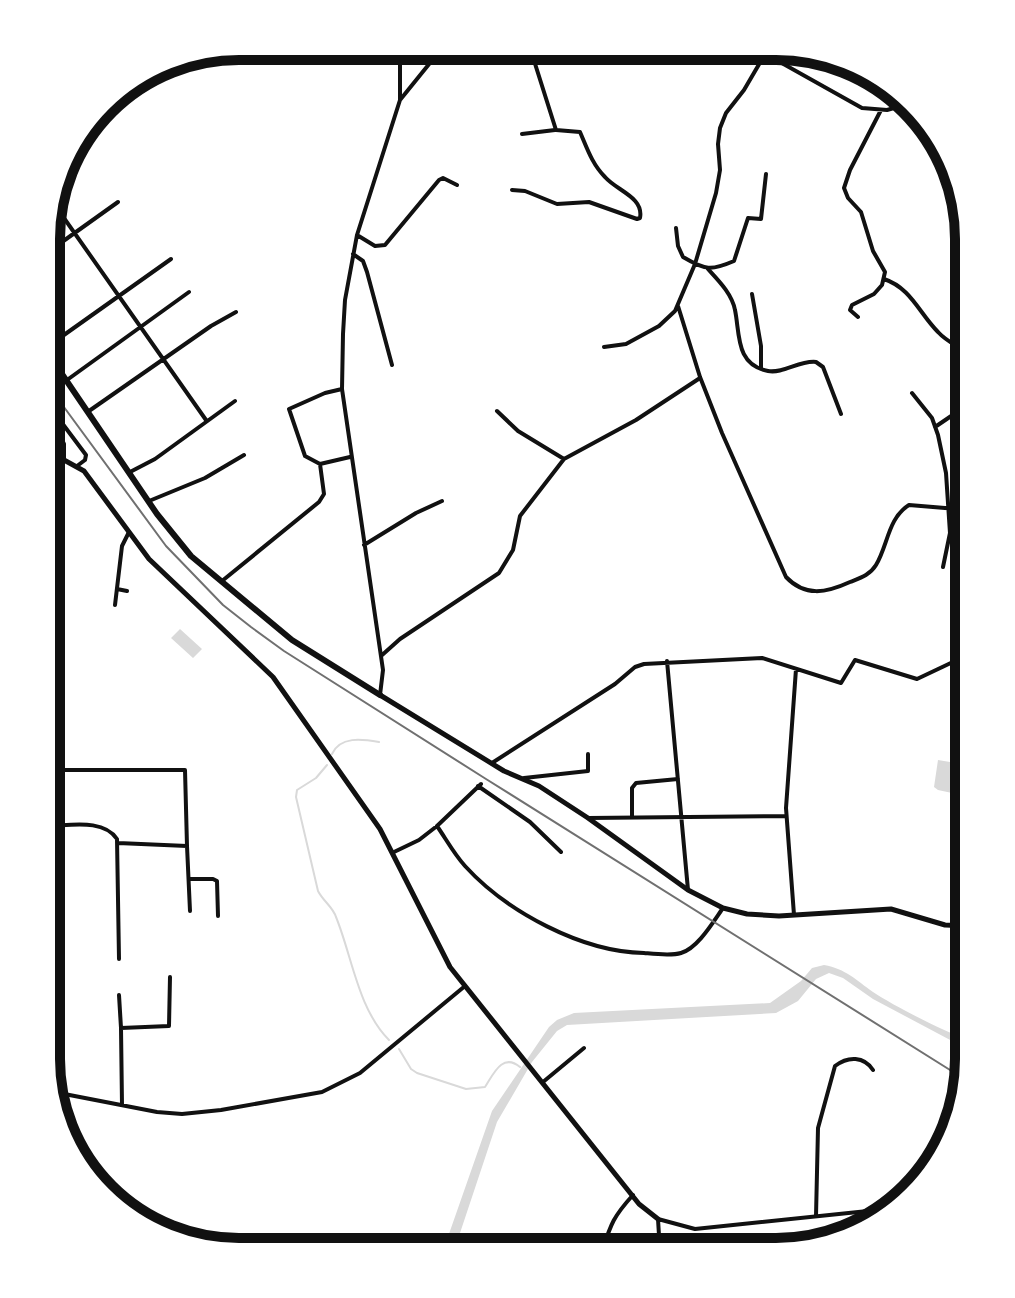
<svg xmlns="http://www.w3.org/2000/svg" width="1015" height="1298" viewBox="0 0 1015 1298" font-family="Montserrat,sans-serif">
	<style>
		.water { fill: #d9d9d9 }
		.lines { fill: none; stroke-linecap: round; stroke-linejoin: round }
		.stream { stroke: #d9d9d9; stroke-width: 2 }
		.minor { stroke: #111; stroke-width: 4 }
		.tertiary { stroke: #111; stroke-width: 5 }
		.secondary { stroke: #111; stroke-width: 6 }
		.rail { stroke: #707070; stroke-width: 2 }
		.rim { fill: none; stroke: #111; stroke-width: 10 }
	</style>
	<rect width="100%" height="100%" fill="#fff"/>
	<path class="water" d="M 180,629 L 202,649 L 193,658 L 171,638 Z
		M 938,760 L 956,763 L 952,793 L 938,790 L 934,787 Z
		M 824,965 C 846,969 856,980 873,992 C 894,1006 945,1032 969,1040 L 969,1050 L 873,999 L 843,978 L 829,973 L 816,979 L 798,1001 L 776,1013 L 567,1025 L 557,1031 L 532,1062 L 497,1122 L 454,1251 L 443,1251 L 492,1111 L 549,1027 L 557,1020 L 574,1013 L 770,1003 L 801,981 L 812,968 Z"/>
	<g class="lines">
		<path class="stream" d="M 332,754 C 340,736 362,739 379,742
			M 327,765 L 316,778 L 297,790 L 296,797 L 318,891 C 323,901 333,907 336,917 C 352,956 358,1009 389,1040
			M 399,1049 L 411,1069 L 417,1073 L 466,1089 L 485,1087 C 493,1075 502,1052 520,1067"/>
		<path class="minor" d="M 755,48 L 862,108 L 887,110 L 908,104
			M 400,100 L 438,53
			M 522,134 L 555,130
			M 512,190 L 525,191 L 557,204 L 589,202 L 637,219 L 640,218 C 644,197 617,191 605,177 C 592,164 587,148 580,132 L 556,130 L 531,51
			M 52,201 L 206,420
			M 676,228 L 678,246 L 683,257 C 705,270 711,271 734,261 L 748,218 L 761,219 L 766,174
			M 357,235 L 375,246 L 385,245 L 439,180 L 443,178 L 457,185
			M 48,252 L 118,202
			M 353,254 L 363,261 L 367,272 L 392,365
			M 708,269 C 719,281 732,294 735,310 C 740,333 735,365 768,371 C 783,374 800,360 816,362 L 823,367 L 841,414
			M 884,279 C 911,288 919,313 938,332 C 947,342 958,346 969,354
			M 752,294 L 761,346 L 761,369
			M 678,306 L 700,377 L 722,433 L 786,577 C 805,597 826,593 850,582 C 860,578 870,575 876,565 C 888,545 888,518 909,505 L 969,510
			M 858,317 L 850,310 L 852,305 L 874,294 L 882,285 L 885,272 L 873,251 L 861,212 L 848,198 L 844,188 L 850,170 L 881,110
			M 47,347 L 171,259
			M 604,347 L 626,344 L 659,326 L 675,311 L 695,264 L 716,193 L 720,170 L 718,144 L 720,128 L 726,113 L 744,90 L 765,54
			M 67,380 L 189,292
			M 912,393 L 932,418 L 938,435 L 946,473 L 950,533 L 943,567
			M 47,403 L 86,455 L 85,460 L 77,466
			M 89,411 L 211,326 L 236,312
			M 497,411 L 518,431 L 564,459
			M 935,427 L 960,410 L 962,388 L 969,382
			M 47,434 L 60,436 L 64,444 L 64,460
			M 320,464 L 305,456 L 289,409 L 325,393 L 342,389
			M 130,472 L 155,459 L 235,401
			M 149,501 L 205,478 L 244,455
			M 364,545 L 416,513 L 442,501
			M 222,581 L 319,502 L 324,494 L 320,464 L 350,457
			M 117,589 L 127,591
			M 115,605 L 122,546 L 129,532
			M 381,656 L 400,639 L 499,573 L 513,550 L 520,516 L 564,459 L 636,420 L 700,378
			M 667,661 L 688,890
			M 380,695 L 383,670 L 342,389 L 343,334 L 345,300 L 357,235 L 400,100 L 400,53
			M 47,742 L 60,743
			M 492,763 L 615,684 L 635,667 L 644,664 L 762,658 L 841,683 L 855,660 L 917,679 L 955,661 L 969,647
			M 47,770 L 185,770 L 187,846
			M 524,778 L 588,771 L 588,754
			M 478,786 L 530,822 L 561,852
			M 632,816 L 632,788 L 636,783 L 678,779
			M 588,818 L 786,816
			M 46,826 C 69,826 103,818 117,839 L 119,959
			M 437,826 C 446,839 454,854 465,866 C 507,912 582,952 644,953 C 655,954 671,956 681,953 C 698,948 713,922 723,908
			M 118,843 L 187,846 L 190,911
			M 394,852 L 419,840 L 437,826 L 481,784
			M 189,879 L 213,879 L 217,881 L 218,916
			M 794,915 L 786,808 L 796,669
			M 119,995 L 121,1028
			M 543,1082 L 584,1048
			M 54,1092 L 157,1112 L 182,1114 L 221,1110 L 322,1092 L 360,1073 L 465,986
			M 122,1105 L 121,1028 L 169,1026 L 170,977
			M 816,1216 L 818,1128 L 835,1066 C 848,1056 864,1056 873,1070
			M 602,1251 C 611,1224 613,1217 633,1195
			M 660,1252 L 658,1219 L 695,1229 L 887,1209"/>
		<path class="tertiary" d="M 47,459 L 64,460 L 84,471 L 149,559 L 273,677 L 380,829 L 450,967 L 639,1204 L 658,1219
			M 380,695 L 504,771 L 539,786 L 588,818 L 688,890 L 723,908 L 747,914 L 779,916 L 891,909 L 945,925 L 969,926"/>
		<path class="secondary" d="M 47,352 L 157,514 L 191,556 L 292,640 L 380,695"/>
		<path class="rail" d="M 47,384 L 166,546 L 223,605 L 251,627 L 284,651 L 486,779 L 966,1080"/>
	</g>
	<path d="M0 0H1015V1298H0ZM239 60H776A179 179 0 0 1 955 239V1059A179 179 0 0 1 776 1238H239A179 179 0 0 1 60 1059V239A179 179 0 0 1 239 60Z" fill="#fff" fill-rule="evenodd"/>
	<path class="rim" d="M239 60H776A179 179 0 0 1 955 239V1059A179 179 0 0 1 776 1238H239A179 179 0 0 1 60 1059V239A179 179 0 0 1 239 60Z"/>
</svg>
